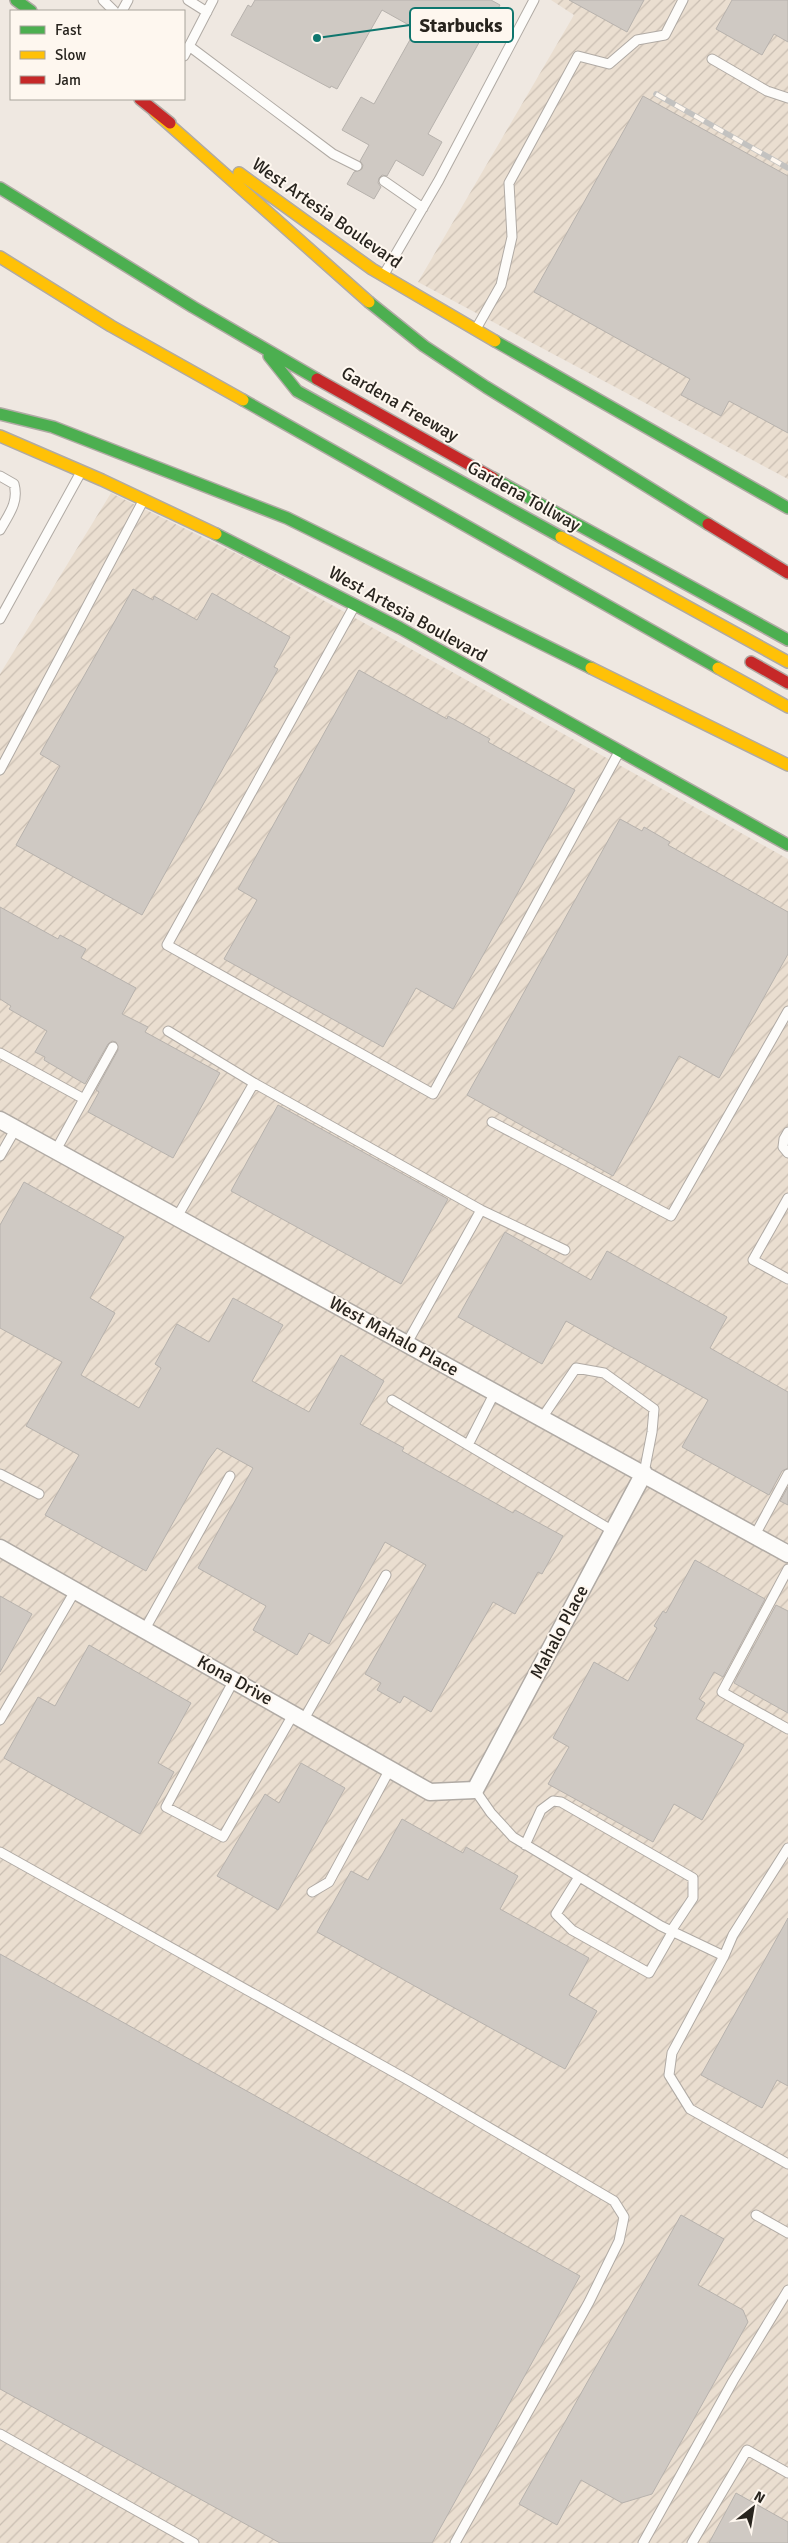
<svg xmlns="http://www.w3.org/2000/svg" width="788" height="2543" viewBox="0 0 788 2543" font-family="Signika,sans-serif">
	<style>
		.industrial { fill: url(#industrial-furrows) }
		.building { fill: #cfc9c3; stroke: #b7b2ad }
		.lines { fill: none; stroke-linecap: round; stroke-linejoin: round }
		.lane-casing { stroke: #b0aaa4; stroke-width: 11 }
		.street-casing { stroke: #b0aaa4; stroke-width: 19 }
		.fast-casing { stroke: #b0aaa4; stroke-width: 14 }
		.slow-casing { stroke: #b0aaa4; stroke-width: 14 }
		.jam-casing { stroke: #b0aaa4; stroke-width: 14 }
		.lane { stroke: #fdfcfa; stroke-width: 9 }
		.street { stroke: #fdfcfa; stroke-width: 16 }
		.fast { stroke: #4caf50; stroke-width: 11 }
		.slow { stroke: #ffc107; stroke-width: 11 }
		.jam { stroke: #c62828; stroke-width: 11 }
		.rail-casing { stroke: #c3c2c0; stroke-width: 5.5 }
		.rail { stroke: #fef7ef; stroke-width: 4; stroke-dasharray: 11; stroke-linecap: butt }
		.labels { text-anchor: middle; stroke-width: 4; stroke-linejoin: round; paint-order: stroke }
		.street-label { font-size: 18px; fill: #28241e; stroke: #fef7ef }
		.leader { fill: none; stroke: #0f766e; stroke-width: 2 }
		.callout-dot { fill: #0f766e; stroke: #fef7ef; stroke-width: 2 }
		.callout { fill: #fef7ef; stroke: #0f766e; stroke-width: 2 }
		.callout-label { font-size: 19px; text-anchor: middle; font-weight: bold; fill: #28241e }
	</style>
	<defs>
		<pattern id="industrial-furrows" width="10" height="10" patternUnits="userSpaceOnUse" patternTransform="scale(1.25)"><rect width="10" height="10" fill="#eaded0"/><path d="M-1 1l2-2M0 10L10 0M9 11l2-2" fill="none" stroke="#c9beb2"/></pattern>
	</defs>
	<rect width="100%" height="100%" fill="#efe8e1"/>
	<path class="industrial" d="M 551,0 L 788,0 L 788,479 L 418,282 L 574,15 Z
		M 111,493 L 260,565 L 788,859 L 788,2543 L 0,2543 L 0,674 Z"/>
	<path class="building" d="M 255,0 L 491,0 L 500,5 L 428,134 L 442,142 L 423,176 L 396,160 L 387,176 L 382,175 L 379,178 L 378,183 L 381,187 L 374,199 L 347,184 L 354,172 L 362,169 L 363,165 L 360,161 L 369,145 L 342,130 L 361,97 L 374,104 L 416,29 L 382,10 L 337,89 L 331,86 L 330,88 L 231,35 L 248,5 L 251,7 Z
		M 569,0 L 644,0 L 627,32 Z
		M 732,0 L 788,0 L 788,42 L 774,34 L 762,55 L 716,29 Z
		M 643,96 L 788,176 L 788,433 L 729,401 L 721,416 L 681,395 L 690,379 L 534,292 Z
		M 133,589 L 153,600 L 154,596 L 197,620 L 212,593 L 290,637 L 274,667 L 278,669 L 142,915 L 16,845 L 60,766 L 40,754 Z
		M 359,670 L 447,719 L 448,716 L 490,739 L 488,742 L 575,790 L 453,1009 L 416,988 L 383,1047 L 224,959 L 257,900 L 238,889 Z
		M 620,819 L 642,831 L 644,827 L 670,842 L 668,845 L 788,912 L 788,954 L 719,1078 L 679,1056 L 613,1176 L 467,1095 Z
		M 0,907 L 58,939 L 60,935 L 86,949 L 81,958 L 136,988 L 122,1014 L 148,1027 L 145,1032 L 220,1073 L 173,1158 L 88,1112 L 99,1092 L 96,1090 L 118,1050 L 116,1042 L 112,1041 L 108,1044 L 85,1084 L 44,1060 L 45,1057 L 35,1052 L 47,1031 L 9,1009 L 11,1006 L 0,999 Z
		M 278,1105 L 448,1199 L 401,1284 L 231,1191 Z
		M 24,1182 L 124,1237 L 90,1298 L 115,1313 L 81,1375 L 139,1408 L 161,1368 L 155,1364 L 177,1324 L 209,1342 L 233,1298 L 283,1325 L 252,1381 L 309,1412 L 341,1355 L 384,1381 L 360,1424 L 404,1448 L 402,1451 L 513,1513 L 515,1510 L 563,1536 L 542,1574 L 538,1572 L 515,1614 L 493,1602 L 431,1712 L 404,1696 L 400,1703 L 377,1690 L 381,1683 L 365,1674 L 426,1565 L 385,1542 L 329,1644 L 309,1633 L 297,1655 L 253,1630 L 266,1606 L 198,1568 L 253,1468 L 217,1448 L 208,1460 L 146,1571 L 45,1515 L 79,1455 L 26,1426 L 62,1362 L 0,1328 L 0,1225 Z
		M 505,1232 L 591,1280 L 607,1251 L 727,1317 L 710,1348 L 788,1392 L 788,1468 L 782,1471 L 769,1495 L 682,1447 L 708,1400 L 566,1321 L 542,1364 L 458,1317 Z
		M 788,1487 L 788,1505 L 780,1501 Z
		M 695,1560 L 765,1599 L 723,1677 L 714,1672 L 699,1699 L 705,1703 L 696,1719 L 744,1745 L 702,1820 L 674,1804 L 653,1842 L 548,1784 L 569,1747 L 553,1738 L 594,1662 L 628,1681 L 657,1628 L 654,1626 L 663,1611 L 666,1613 Z
		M 0,1596 L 32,1614 L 0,1672 Z
		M 776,1605 L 788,1611 L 788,1713 L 734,1683 Z
		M 89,1645 L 191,1703 L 158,1763 L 174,1772 L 140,1834 L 4,1758 L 38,1697 L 55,1706 Z
		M 301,1763 L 345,1788 L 278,1910 L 217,1876 L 265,1794 L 279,1803 Z
		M 402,1819 L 463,1853 L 466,1847 L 518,1876 L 500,1909 L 589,1958 L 569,1995 L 597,2011 L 565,2069 L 317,1932 L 351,1871 L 368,1880 Z
		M 788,1918 L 788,2086 L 777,2080 L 762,2108 L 701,2075 Z
		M 0,1954 L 580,2276 L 432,2543 L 280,2543 L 0,2389 Z
		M 681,2215 L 724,2239 L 698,2285 L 743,2310 L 748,2322 L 652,2494 L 622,2503 L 581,2480 L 557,2525 L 519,2504 Z
		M 736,2493 L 788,2522 L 788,2543 L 709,2543 Z"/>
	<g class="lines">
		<g class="lane-casing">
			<path id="lane" d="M 103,0 L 114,11
				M 188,0 L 207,12
				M 122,11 L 128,0
				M 189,46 L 333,154 L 357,166
				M 184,56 L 213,0
				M 712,59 L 767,91 L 788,98
				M 384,181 L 423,208
				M 383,276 L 439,180 L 534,0
				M 476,329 L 501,285 L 512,237 L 509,183 L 578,56 L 609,64 L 637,40 L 665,35 L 683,0
				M 0,476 L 14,484 C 19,502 9,514 0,530
				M 355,605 L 167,945 L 433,1094 L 619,752
				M 0,619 L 81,472
				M 0,770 L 143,501
				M 168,1031 L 254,1083
				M 0,1053 L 84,1099 L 56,1150
				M 84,1099 L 113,1047
				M 492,1122 L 671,1216 L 788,1011
				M 788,1132 L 784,1139 L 783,1147 L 788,1153
				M 0,1156 L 16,1128
				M 788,1198 L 753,1260 L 788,1279
				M 481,1210 L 565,1250
				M 177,1217 L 254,1083 L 481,1210 L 407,1343
				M 392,1400 L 613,1531
				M 542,1418 L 576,1368 L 604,1373 L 654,1409 L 652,1432 L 644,1473
				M 468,1445 L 495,1392
				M 0,1474 L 39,1494
				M 755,1535 L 788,1474
				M 788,1569 L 722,1692 L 788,1729
				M 145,1629 L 230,1476
				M 234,1680 L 166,1807 L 223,1837 L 294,1713
				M 304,1719 L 386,1575
				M 0,1720 L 75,1591
				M 475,1790 L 491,1813 L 513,1837 L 661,1926 L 724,1956 L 672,2053 L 669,2075 L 690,2109 L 788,2164
				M 525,1845 L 541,1810 L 553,1801 L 561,1802 L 693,1878 L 693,1898 L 671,1931
				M 0,1852 L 408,2080 L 614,2201 L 624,2217 L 619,2241 L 589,2302 L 455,2543
				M 579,1877 L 556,1914 L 572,1930 L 649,1973 L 673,1931
				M 312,1892 L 329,1882 L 390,1769
				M 724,1956 L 733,1935 L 788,1848
				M 756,2215 L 788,2233
				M 0,2434 L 194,2543
				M 643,2543 L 733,2381 L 788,2290
				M 692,2543 L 747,2450 L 788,2473"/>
		</g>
		<g class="street-casing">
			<path id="street" d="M 0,1120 L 788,1554
				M 0,1548 L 430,1792 L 475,1790 L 644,1473"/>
		</g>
		<g class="fast-casing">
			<path id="fast" d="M 16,0 L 31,11
				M 0,188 L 193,307 L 317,379
				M 369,302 L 424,346 L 486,387 L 708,524
				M 495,341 L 788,508
				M 269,356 L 297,391 L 561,537
				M 243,400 L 718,668
				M 0,414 L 53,427 L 287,518 L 591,668
				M 493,478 L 788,640
				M 216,534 L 400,628 L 788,845"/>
		</g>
		<g class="slow-casing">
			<path id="slow" d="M 155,112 L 369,302
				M 239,173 L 372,269 L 495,341
				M 0,257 L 111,326 L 243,400
				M 0,436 L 102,480 L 216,534
				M 561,537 L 788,662
				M 591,668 L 788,765
				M 718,668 L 788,707"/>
		</g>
		<g class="jam-casing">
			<path id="jam" d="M 140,99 L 170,123
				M 317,379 L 493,478
				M 708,524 L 788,573
				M 751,662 L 788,683"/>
		</g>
		<use href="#lane" class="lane"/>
		<use href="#street" class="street"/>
		<use href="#fast" class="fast"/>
		<use href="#slow" class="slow"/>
		<use href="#jam" class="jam"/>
		<g class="rail-casing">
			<path id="rail" d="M 656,94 L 788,168"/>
		</g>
		<use href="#rail" class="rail"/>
	</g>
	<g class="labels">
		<g class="street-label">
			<text transform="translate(327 213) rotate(35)" y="6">West Artesia Boulevard</text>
			<text transform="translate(400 404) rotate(30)" y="6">Gardena Freeway</text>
			<text transform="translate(524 496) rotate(29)" y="6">Gardena Tollway</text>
			<text transform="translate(408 614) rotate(29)" y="6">West Artesia Boulevard</text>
			<text transform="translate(394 1336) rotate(29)" y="6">West Mahalo Place</text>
			<text transform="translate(559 1632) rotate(-62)" y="6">Mahalo Place</text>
			<text transform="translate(235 1680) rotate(29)" y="6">Kona Drive</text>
		</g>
	</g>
	<path class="leader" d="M317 38L410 25"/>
	<circle class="callout-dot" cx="317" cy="38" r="5"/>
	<rect class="callout" x="410" y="8" width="103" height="34" rx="5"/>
	<g class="callout-label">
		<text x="461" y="32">Starbucks</text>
	</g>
	<rect x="10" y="10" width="175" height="90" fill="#fef7ef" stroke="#a8a39b"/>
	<rect x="20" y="26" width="25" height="8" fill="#4caf50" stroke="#a8a39b"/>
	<text x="55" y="35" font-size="15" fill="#28241e">Fast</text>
	<rect x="20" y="51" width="25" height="8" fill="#ffc107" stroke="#a8a39b"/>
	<text x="55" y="60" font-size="15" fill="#28241e">Slow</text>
	<rect x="20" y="76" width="25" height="8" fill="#c62828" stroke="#a8a39b"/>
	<text x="55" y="85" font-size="15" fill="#28241e">Jam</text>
	<g transform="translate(753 2508) rotate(31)" stroke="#fef7ef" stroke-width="4" paint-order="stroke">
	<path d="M0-4L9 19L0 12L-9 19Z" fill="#28241e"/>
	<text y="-8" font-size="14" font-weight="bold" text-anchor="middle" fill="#28241e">N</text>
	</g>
</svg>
